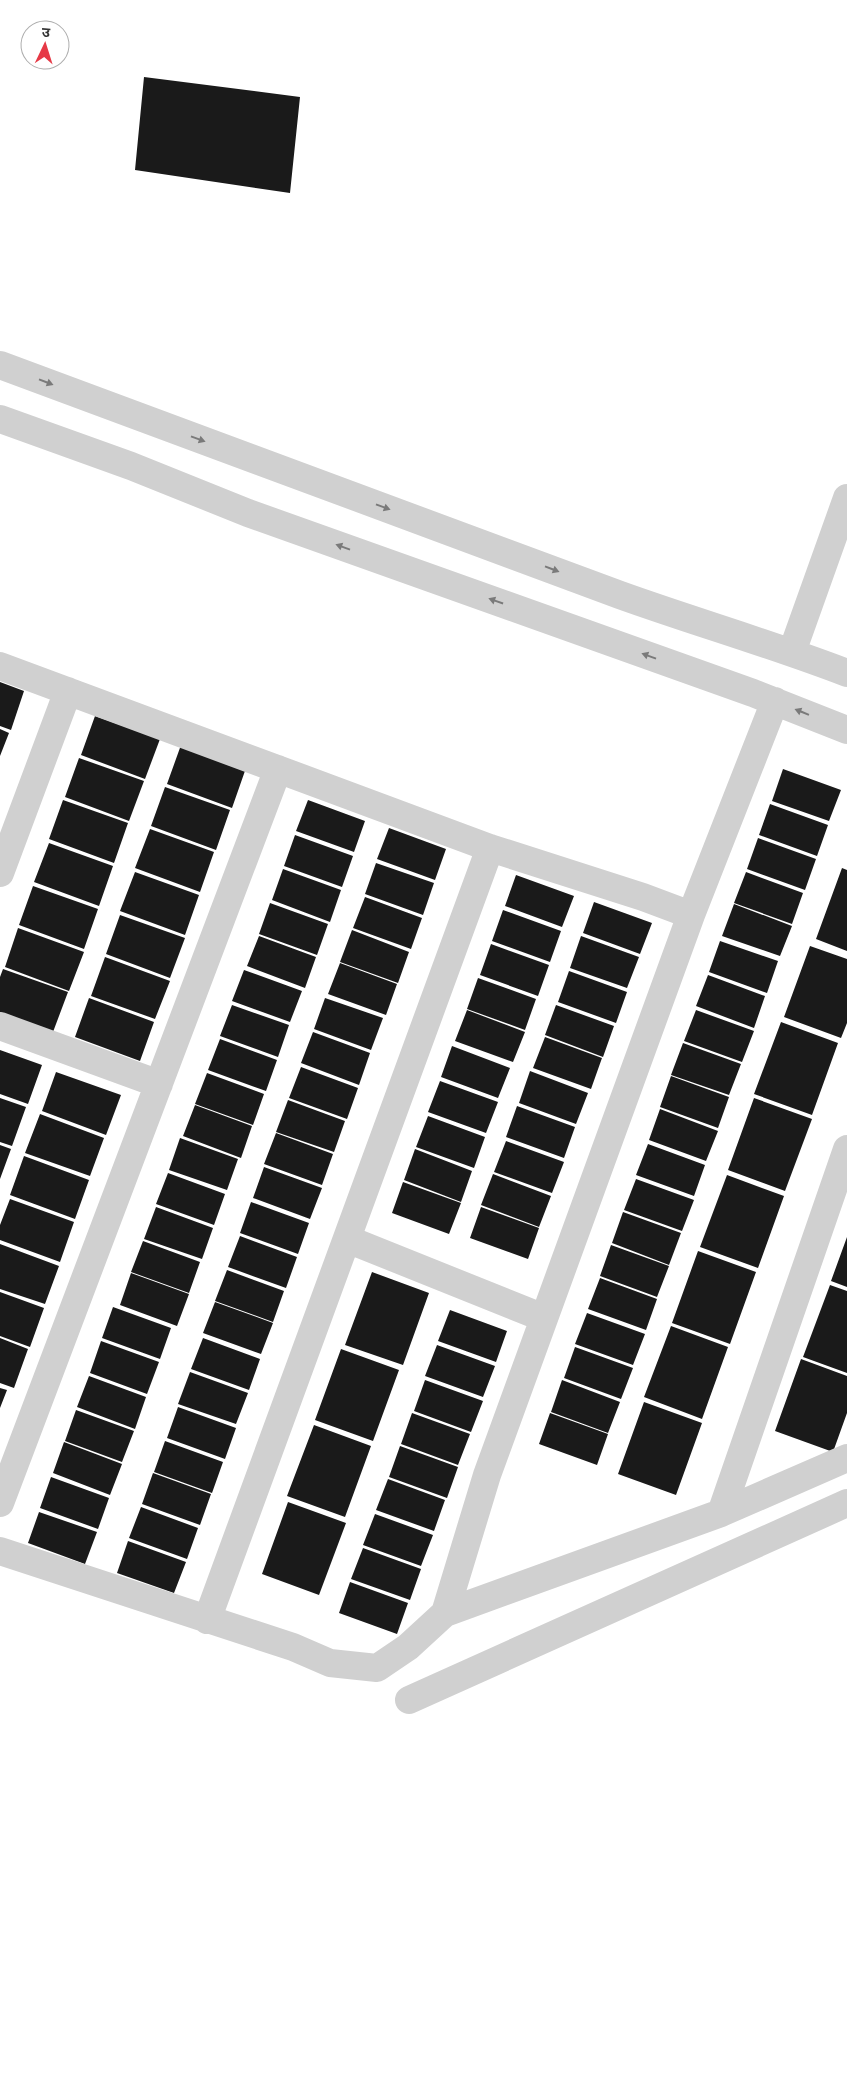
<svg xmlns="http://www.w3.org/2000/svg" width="847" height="2076" viewBox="0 0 847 2076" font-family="'Source Sans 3','Noto Sans Devanagari',sans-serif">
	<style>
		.building { fill: #1a1a1a }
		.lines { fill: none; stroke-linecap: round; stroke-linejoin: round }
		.minor { stroke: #d0d0d0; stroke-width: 28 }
		.oneway { fill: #7a7a7a }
	</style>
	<rect width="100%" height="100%" fill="#fff"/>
	<path class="building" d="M 144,77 L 300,97 L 290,193 L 135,170 Z
		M 0,682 L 24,691 L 11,730 L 0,726 Z
		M 95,716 L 160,739 L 145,779 L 81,755 Z
		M 0,729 L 9,733 L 0,756 Z
		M 181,745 L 246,768 L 232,808 L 167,784 Z
		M 79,758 L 144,781 L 129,821 L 65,797 Z
		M 783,769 L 841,790 L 829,821 L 772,801 Z
		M 165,787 L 230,810 L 216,850 L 151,826 Z
		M 63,800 L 128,823 L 114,863 L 49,839 Z
		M 308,800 L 365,821 L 354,852 L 296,831 Z
		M 770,804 L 828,825 L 817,856 L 759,835 Z
		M 389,828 L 446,849 L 435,880 L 377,859 Z
		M 150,829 L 214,852 L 200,892 L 135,868 Z
		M 295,835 L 353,856 L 342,887 L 284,866 Z
		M 758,838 L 816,859 L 805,890 L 747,869 Z
		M 49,843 L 113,866 L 99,906 L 34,882 Z
		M 376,863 L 434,883 L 423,915 L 365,894 Z
		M 842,868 L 847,870 L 847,951 L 816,939 Z
		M 283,869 L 341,890 L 330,922 L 272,900 Z
		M 135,872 L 199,895 L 185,935 L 120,911 Z
		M 746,872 L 803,893 L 792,924 L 734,903 Z
		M 516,875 L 574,896 L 562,927 L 505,906 Z
		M 33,886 L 98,909 L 84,949 L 19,925 Z
		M 365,897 L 422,918 L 411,949 L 353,928 Z
		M 594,902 L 652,923 L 640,954 L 583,933 Z
		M 270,903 L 328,924 L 317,955 L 259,934 Z
		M 734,904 L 792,926 L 780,956 L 722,936 Z
		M 503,910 L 561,931 L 550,962 L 492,941 Z
		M 120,915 L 185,938 L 170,978 L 106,954 Z
		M 18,928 L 84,952 L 69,991 L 5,967 Z
		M 352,930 L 409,952 L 398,983 L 340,962 Z
		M 259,936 L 316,957 L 305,988 L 247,966 Z
		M 581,936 L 639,957 L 627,988 L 570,968 Z
		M 720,941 L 778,961 L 767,993 L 709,972 Z
		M 491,944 L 549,965 L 538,996 L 480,975 Z
		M 810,946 L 847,959 L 847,1023 L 841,1038 L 784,1017 Z
		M 105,957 L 170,981 L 155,1019 L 91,996 Z
		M 340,963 L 397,984 L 386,1015 L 328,994 Z
		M 3,969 L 68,992 L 53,1032 L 0,1012 L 0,977 Z
		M 244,970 L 302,991 L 290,1022 L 232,1001 Z
		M 569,971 L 627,992 L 616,1023 L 558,1002 Z
		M 708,975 L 765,996 L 754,1028 L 696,1006 Z
		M 478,978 L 536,999 L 525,1030 L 467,1009 Z
		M 89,998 L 154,1022 L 140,1061 L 75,1037 Z
		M 325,998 L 383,1018 L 371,1050 L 314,1029 Z
		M 232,1005 L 289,1025 L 278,1057 L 220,1036 Z
		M 556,1005 L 614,1026 L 603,1057 L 545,1035 Z
		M 467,1010 L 525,1032 L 513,1062 L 455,1041 Z
		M 696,1010 L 754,1031 L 742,1062 L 684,1041 Z
		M 781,1022 L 838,1043 L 812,1115 L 754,1094 Z
		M 313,1032 L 370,1053 L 359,1085 L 301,1063 Z
		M 545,1037 L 602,1058 L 591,1089 L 533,1068 Z
		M 220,1039 L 277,1060 L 266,1091 L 208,1070 Z
		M 683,1043 L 741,1064 L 729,1095 L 671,1075 Z
		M 452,1046 L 510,1068 L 498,1098 L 441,1077 Z
		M 0,1050 L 42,1065 L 28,1104 L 0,1094 Z
		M 301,1067 L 358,1088 L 347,1119 L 289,1098 Z
		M 530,1071 L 588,1093 L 576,1124 L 519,1103 Z
		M 56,1072 L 121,1095 L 106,1135 L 42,1111 Z
		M 207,1073 L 264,1094 L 253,1125 L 195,1104 Z
		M 671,1076 L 729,1097 L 718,1128 L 660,1107 Z
		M 440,1081 L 498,1102 L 486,1133 L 428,1112 Z
		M 0,1098 L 26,1107 L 12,1146 L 0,1142 Z
		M 754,1098 L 812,1119 L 785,1191 L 728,1170 Z
		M 288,1100 L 345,1121 L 334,1152 L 276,1132 Z
		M 195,1105 L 252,1126 L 241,1158 L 183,1136 Z
		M 517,1106 L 575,1127 L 564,1158 L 506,1137 Z
		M 660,1109 L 718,1131 L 706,1161 L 649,1140 Z
		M 40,1114 L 104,1138 L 90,1176 L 25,1153 Z
		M 428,1116 L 485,1137 L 474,1168 L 416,1147 Z
		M 276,1133 L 333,1154 L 322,1185 L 264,1164 Z
		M 180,1138 L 238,1159 L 227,1190 L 169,1170 Z
		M 506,1141 L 564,1162 L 552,1193 L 494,1172 Z
		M 648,1144 L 705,1165 L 694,1196 L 636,1175 Z
		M 0,1145 L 11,1149 L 0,1179 Z
		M 415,1149 L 472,1171 L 461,1202 L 404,1180 Z
		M 24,1156 L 89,1180 L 75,1219 L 10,1195 Z
		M 264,1167 L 322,1188 L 310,1219 L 253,1198 Z
		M 168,1173 L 225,1194 L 214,1225 L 156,1204 Z
		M 493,1174 L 551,1196 L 539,1227 L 481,1205 Z
		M 727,1175 L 784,1196 L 758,1268 L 700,1247 Z
		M 636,1179 L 694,1200 L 682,1231 L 624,1210 Z
		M 403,1182 L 461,1203 L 449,1234 L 392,1213 Z
		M 10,1199 L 74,1222 L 60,1262 L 0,1240 L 0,1225 Z
		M 251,1202 L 309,1223 L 298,1254 L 240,1233 Z
		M 156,1207 L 213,1228 L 202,1259 L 144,1239 Z
		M 481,1207 L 539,1228 L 528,1259 L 470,1238 Z
		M 623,1212 L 681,1233 L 669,1265 L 612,1243 Z
		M 240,1236 L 297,1257 L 286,1288 L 228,1267 Z
		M 847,1237 L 847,1287 L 831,1281 Z
		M 143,1241 L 200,1262 L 189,1293 L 131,1272 Z
		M 0,1244 L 59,1266 L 45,1304 L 0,1289 Z
		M 611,1245 L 669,1266 L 657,1297 L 600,1276 Z
		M 698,1251 L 756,1272 L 730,1344 L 672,1323 Z
		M 227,1270 L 284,1291 L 273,1322 L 215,1301 Z
		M 372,1272 L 429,1293 L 403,1365 L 345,1345 Z
		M 131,1273 L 189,1294 L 177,1326 L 120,1305 Z
		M 600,1278 L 657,1299 L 646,1330 L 588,1309 Z
		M 830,1285 L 847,1291 L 847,1373 L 803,1357 Z
		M 0,1292 L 44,1308 L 30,1347 L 0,1336 Z
		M 215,1302 L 273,1323 L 261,1354 L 203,1333 Z
		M 113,1307 L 171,1328 L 160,1359 L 102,1338 Z
		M 450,1310 L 507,1331 L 496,1362 L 438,1341 Z
		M 587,1313 L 645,1334 L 633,1365 L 575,1344 Z
		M 671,1326 L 728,1347 L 702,1419 L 644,1397 Z
		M 0,1338 L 28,1349 L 14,1388 L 0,1383 Z
		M 203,1338 L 260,1359 L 249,1390 L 191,1369 Z
		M 101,1341 L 159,1362 L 147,1394 L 90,1373 Z
		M 437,1345 L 495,1366 L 483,1397 L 425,1376 Z
		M 575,1347 L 633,1368 L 621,1399 L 564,1378 Z
		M 341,1349 L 399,1370 L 373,1441 L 315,1420 Z
		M 801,1359 L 847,1376 L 847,1413 L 833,1452 L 775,1431 Z
		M 190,1372 L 248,1393 L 236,1424 L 178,1404 Z
		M 89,1376 L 146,1397 L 135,1429 L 77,1407 Z
		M 425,1380 L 483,1401 L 471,1432 L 414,1411 Z
		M 562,1380 L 620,1402 L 608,1433 L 551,1412 Z
		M 0,1388 L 7,1390 L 0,1408 Z
		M 644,1402 L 702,1423 L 676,1495 L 618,1474 Z
		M 178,1407 L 236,1428 L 225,1459 L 167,1438 Z
		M 76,1410 L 134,1431 L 122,1462 L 65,1441 Z
		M 412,1413 L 470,1434 L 458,1465 L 401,1444 Z
		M 550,1413 L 608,1434 L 597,1465 L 539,1444 Z
		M 314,1425 L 371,1446 L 345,1517 L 287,1496 Z
		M 165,1441 L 223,1462 L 212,1493 L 154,1472 Z
		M 64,1442 L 122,1464 L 110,1495 L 53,1473 Z
		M 400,1446 L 458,1467 L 447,1498 L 389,1477 Z
		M 153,1473 L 211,1494 L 200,1525 L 142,1504 Z
		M 51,1477 L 109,1498 L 98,1529 L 40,1508 Z
		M 388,1479 L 445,1500 L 434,1531 L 376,1510 Z
		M 288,1502 L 346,1523 L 319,1595 L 262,1574 Z
		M 141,1507 L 198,1528 L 187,1559 L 129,1538 Z
		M 39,1512 L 97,1532 L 85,1564 L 28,1543 Z
		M 375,1514 L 433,1535 L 421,1566 L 363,1545 Z
		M 128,1541 L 186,1562 L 174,1593 L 117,1573 Z
		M 363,1548 L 421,1569 L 410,1600 L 351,1579 Z
		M 350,1582 L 408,1603 L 397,1634 L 339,1613 Z"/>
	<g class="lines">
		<path class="minor" d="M 0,365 C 206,443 413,519 620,595 C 695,622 772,644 847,673
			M 0,419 L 131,466 L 248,513 L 753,693 L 847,730
			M 792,652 L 847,498
			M 0,666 L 490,848 L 643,897 L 691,915 L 775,701
			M 0,873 L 68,691
			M 0,1026 L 159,1084
			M 347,1239 L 544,1318
			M 0,1503 L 278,769
			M 721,1513 L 847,1458
			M 0,1551 L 293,1647 L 330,1663 L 377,1668 L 408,1647 L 445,1613 L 487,1475 L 691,915
			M 445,1613 L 721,1513 L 847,1149
			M 207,1620 L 490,848
			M 409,1700 L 847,1503"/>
	</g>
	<defs><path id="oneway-solid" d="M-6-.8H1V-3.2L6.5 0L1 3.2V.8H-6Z" transform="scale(1.25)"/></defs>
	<g class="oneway">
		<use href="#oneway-solid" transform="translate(46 382) rotate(21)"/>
		<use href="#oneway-solid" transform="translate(198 439) rotate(20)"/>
		<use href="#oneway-solid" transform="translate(383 507) rotate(20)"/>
		<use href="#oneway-solid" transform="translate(343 547) rotate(-160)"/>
		<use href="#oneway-solid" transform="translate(552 569) rotate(21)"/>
		<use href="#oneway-solid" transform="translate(496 601) rotate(-161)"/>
		<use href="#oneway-solid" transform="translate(649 656) rotate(-160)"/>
		<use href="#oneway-solid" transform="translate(802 712) rotate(-158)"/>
	</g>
	<g transform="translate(45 45) rotate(4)"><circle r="24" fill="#ffffff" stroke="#adadad"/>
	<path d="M0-4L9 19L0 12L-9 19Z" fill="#e63946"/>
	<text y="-8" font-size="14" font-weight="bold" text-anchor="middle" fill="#333333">उ</text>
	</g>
</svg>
